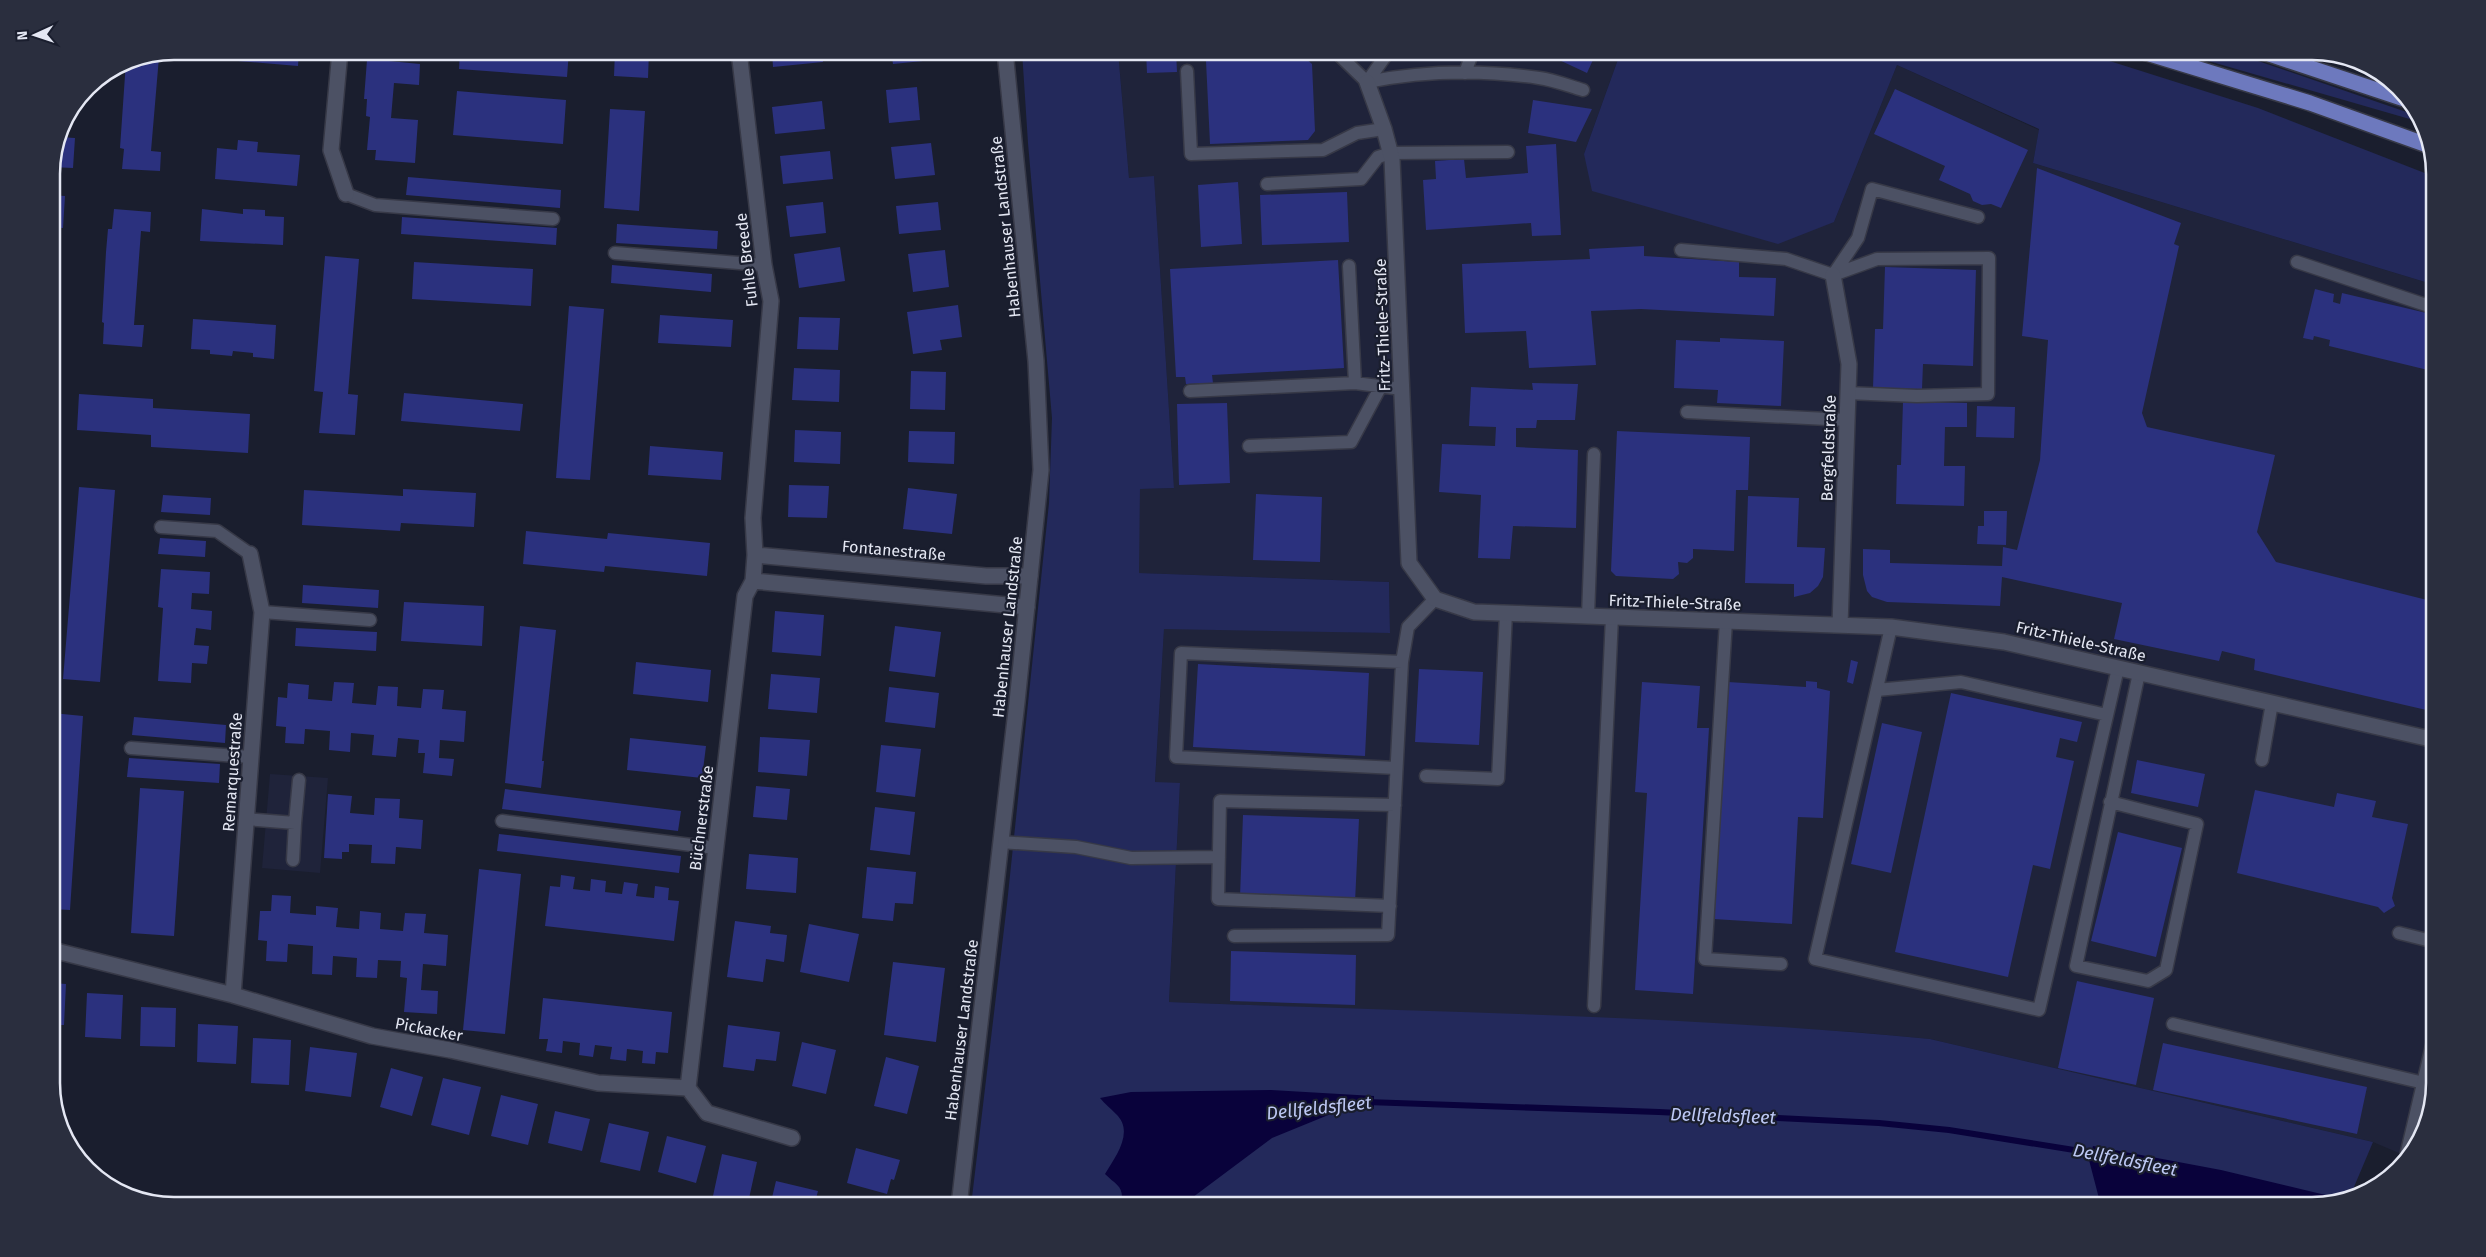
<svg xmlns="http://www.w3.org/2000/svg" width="2486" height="1257" viewBox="0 0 2486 1257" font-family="'Fira Sans',sans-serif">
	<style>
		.built { fill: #1f233a }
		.green { fill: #23295b }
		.water { fill: #09023b }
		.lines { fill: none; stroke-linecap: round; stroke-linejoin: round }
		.stream { stroke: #09023b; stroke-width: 6 }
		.building { fill: #2b317e }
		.service-casing { stroke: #373947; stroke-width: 15 }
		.minor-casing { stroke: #373947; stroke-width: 18 }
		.tertiary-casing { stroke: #373947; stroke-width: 18 }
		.primary-casing { stroke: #373947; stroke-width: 18 }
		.service { stroke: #4c5164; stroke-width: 12 }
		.minor { stroke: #4c5164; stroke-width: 15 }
		.tertiary { stroke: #4c5164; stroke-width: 15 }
		.primary { stroke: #6d79be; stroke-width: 15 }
		.labels { text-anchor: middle; stroke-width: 4.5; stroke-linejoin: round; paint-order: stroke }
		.street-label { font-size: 16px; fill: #e4e7f3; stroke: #1a1e2e }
		.water-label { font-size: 18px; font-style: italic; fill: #bdc8f4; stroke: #1a1e2e }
		.rim { fill: none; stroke: #e4e7f3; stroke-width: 2.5 }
	</style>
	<rect width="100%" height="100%" fill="#1a1e2e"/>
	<path class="built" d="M 1118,51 L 1621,51 L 1584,154 L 1834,222 L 1897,65 L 2039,130 L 2033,163 L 2435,285 L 2435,1083 L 2422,1137 L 2406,1156 L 2373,1142 L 1930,1039 L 1855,1032 L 1605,1019 L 1169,1002 L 1180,784 L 1155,783 L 1164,628 L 1390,633 L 1389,582 L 1138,573 L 1140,489 L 1174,488 L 1154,177 L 1129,178 Z
		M 270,774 L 328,778 L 320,873 L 262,868 Z
		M 1752,1200 L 1776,1206 L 1713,1206 Z"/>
	<path class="green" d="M 1022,51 L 1118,51 L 1129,178 L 1154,176 L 1174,488 L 1140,489 L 1139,573 L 1389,582 L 1390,633 L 1164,629 L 1155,782 L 1180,783 L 1169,1002 C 1422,1012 1678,1015 1930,1039 L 2373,1142 L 2351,1194 L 2313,1206 L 1776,1206 L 1752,1200 L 1713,1206 L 971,1206 L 1007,904 L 1049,503 L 1052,418 L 1028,143 Z
		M 1621,51 L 2078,51 L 2258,108 L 2435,177 L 2435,285 L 2033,163 L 2039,129 L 1897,65 L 1834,222 L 1778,244 L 1592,191 L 1584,154 Z
		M 2174,51 L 2229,51 L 2418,116 L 2420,122 Z"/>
	<path class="water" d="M 1271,1090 L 1374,1096 L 1374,1109 L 1343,1109 L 1272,1138 L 1181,1206 L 1121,1206 C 1125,1186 1117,1186 1105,1174 C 1115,1157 1135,1132 1116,1114 C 1110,1108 1105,1104 1100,1098 L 1131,1092 Z
		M 2093,1146 L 2221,1170 L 2338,1198 L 2313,1206 L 2292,1201 L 2269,1206 L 2101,1206 L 2089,1160 Z"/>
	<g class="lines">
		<path class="stream" d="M 1367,1102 L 1659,1112 L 1879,1123 L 1949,1130 L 2099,1154"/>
	</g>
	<path class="building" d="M 215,51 L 299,51 L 298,66 L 214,59 Z
		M 373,51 L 396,51 L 396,53 L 390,53 L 389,61 L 420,64 L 419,85 L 394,83 L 391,118 L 418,120 L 415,163 L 375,160 L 376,150 L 367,150 L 370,117 L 366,116 L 367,99 L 364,99 L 367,60 L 372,60 Z
		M 460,51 L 569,51 L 567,77 L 459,69 Z
		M 615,51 L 649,51 L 648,78 L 614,76 Z
		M 772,51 L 822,51 L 823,62 L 773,67 Z
		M 891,51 L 922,51 L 923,61 L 893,64 Z
		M 1146,51 L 1176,51 L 1177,72 L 1147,73 Z
		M 1540,51 L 1597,51 L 1587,73 Z
		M 168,52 L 168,58 L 159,57 L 151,151 L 161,152 L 160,171 L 122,169 L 124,149 L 120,148 L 126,61 Z
		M 1304,57 L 1312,64 L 1315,131 L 1308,140 L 1210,144 L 1206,61 Z
		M 917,87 L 920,120 L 889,123 L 886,90 Z
		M 1895,89 L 2028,150 L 2001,208 L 1991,204 L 1982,205 L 1973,201 L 1970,194 L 1939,180 L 1945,166 L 1874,134 Z
		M 457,91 L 566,100 L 563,144 L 453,135 Z
		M 1533,100 L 1592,109 L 1576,142 L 1528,133 Z
		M 822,101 L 825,129 L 775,134 L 772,107 Z
		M 610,109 L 645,111 L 639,211 L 604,208 Z
		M 58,137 L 75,138 L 73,168 L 51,167 Z
		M 238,140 L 258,142 L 257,152 L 300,155 L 297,186 L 215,179 L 217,148 L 237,150 Z
		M 931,143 L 935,175 L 895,179 L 891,147 Z
		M 1556,144 L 1561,235 L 1532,236 L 1531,223 L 1426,230 L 1423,180 L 1436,179 L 1435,161 L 1464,159 L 1466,178 L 1528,173 L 1526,146 Z
		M 830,151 L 833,179 L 783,184 L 780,156 Z
		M 2037,168 L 2181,223 L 2174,244 L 2179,246 L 2142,413 L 2147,427 L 2275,455 L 2257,532 L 2276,562 L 2435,602 L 2435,712 L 2254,670 L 2255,659 L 2222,651 L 2219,661 L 2114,639 L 2122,603 L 2002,577 L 2000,606 L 1887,602 L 1872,597 L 1867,591 L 1863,575 L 1863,549 L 1890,550 L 1890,563 L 2002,566 L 2003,547 L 2017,550 L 2040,460 L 2048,340 L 2022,336 Z
		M 408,177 L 561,190 L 560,208 L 406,195 Z
		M 1238,182 L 1242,244 L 1201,247 L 1198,185 Z
		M 1347,192 L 1349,242 L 1262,245 L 1260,195 Z
		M 51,195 L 65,196 L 63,228 L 52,227 Z
		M 823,202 L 826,233 L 790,237 L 786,206 Z
		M 938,202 L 941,230 L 899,234 L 896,206 Z
		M 114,209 L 151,212 L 150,232 L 141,231 L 134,325 L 144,325 L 142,347 L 103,344 L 104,323 L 102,322 L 106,252 L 108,229 L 112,229 Z
		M 202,209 L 243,214 L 243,209 L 265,210 L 265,216 L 284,217 L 283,245 L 200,241 Z
		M 402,217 L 557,228 L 556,245 L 401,234 Z
		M 617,224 L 718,231 L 717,249 L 616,243 Z
		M 1644,246 L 1644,256 L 1739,262 L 1739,277 L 1776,278 L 1774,316 L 1641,309 L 1591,311 L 1596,365 L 1529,368 L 1526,331 L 1465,333 L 1462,264 L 1590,259 L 1589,249 Z
		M 840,247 L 845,281 L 799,288 L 794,254 Z
		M 945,250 L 949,287 L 913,292 L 908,254 Z
		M 325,256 L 359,259 L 348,394 L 358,395 L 355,435 L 319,433 L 323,392 L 314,391 Z
		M 1338,260 L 1344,368 L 1212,375 L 1213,383 L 1186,384 L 1185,377 L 1176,377 L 1170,269 Z
		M 414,262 L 533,269 L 531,306 L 412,299 Z
		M 612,265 L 712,274 L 711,292 L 611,283 Z
		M 1885,267 L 1976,270 L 1973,366 L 1923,364 L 1922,389 L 1873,388 L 1875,329 L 1883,329 Z
		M 2315,289 L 2334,294 L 2333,302 L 2340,304 L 2342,293 L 2435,315 L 2435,359 L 2432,371 L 2329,346 L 2330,340 L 2314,336 L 2313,340 L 2303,338 Z
		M 52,301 L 59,302 L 55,334 L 52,334 Z
		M 958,305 L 962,337 L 940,340 L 942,350 L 913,354 L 907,312 Z
		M 569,306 L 604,309 L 590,480 L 556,478 Z
		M 660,315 L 733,320 L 731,347 L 658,343 Z
		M 799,317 L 840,318 L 838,350 L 797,349 Z
		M 193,319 L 276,325 L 274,359 L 253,357 L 253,353 L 233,351 L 232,356 L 210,354 L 210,350 L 191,349 Z
		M 1720,338 L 1784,341 L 1781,406 L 1717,403 L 1718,390 L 1674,388 L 1676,340 L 1720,342 Z
		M 794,368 L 840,370 L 839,402 L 792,400 Z
		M 911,371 L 946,372 L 945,410 L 910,409 Z
		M 1532,383 L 1578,384 L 1575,420 L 1537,420 L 1536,428 L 1516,428 L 1516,447 L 1578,450 L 1576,528 L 1513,526 L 1510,559 L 1478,558 L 1481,495 L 1439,492 L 1442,444 L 1495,446 L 1496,427 L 1469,426 L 1471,387 L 1533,390 Z
		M 404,393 L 523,404 L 520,431 L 401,421 Z
		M 79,394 L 153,399 L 153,408 L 250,414 L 248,453 L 151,447 L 151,435 L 77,430 Z
		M 1903,402 L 1967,403 L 1967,427 L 1945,427 L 1944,466 L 1965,466 L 1964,506 L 1896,504 L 1897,465 L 1901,465 Z
		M 1227,403 L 1230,483 L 1179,485 L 1177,404 Z
		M 1977,406 L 2015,407 L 2014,438 L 1976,437 Z
		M 795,430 L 841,432 L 840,464 L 794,462 Z
		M 909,431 L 955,432 L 954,464 L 908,462 Z
		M 1617,431 L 1750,437 L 1748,490 L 1736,490 L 1734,551 L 1693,549 L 1693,558 L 1687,563 L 1678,562 L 1679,574 L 1673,579 L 1616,576 L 1611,571 Z
		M 650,446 L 723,452 L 721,480 L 648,475 Z
		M 789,485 L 829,486 L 827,518 L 788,517 Z
		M 79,487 L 115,490 L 100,682 L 63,679 Z
		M 908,488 L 957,494 L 952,534 L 903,529 Z
		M 403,489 L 476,493 L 474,527 L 401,523 L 400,531 L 302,525 L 304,490 L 403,496 Z
		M 1256,494 L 1322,497 L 1320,562 L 1253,560 Z
		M 163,495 L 211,498 L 210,515 L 161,512 Z
		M 1748,496 L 1799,498 L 1797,547 L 1825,548 L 1823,577 L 1818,586 L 1810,593 L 1794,597 L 1794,584 L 1745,583 Z
		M 1984,511 L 2007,511 L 2006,545 L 1977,544 L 1978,526 L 1984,526 Z
		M 526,531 L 607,539 L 608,533 L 710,543 L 707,576 L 605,566 L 604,572 L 523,564 Z
		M 160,538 L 206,541 L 205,557 L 158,554 Z
		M 161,569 L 210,572 L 209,594 L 192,593 L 191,609 L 212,611 L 211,630 L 196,628 L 194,645 L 209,646 L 207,664 L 192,663 L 191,683 L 158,681 L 163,608 L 158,607 Z
		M 303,585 L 379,590 L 378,608 L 302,603 Z
		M 404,602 L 484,606 L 482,646 L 401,641 Z
		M 775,611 L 824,615 L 821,656 L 772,652 Z
		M 520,626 L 556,630 L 542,761 L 544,761 L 541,788 L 505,783 Z
		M 895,626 L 941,632 L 935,677 L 889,671 Z
		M 296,628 L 377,632 L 376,651 L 295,646 Z
		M 1851,660 L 1858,662 L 1853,684 L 1847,682 Z
		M 636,662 L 711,670 L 708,702 L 633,694 Z
		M 1198,664 L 1369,673 L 1365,756 L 1193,747 Z
		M 1419,669 L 1483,672 L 1479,745 L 1415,742 Z
		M 771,674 L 820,678 L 817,713 L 768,709 Z
		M 1806,681 L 1817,682 L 1817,688 L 1830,691 L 1823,818 L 1798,817 L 1792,924 L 1714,919 L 1728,682 L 1806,687 Z
		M 334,682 L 354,683 L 352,703 L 376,705 L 378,686 L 398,687 L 397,706 L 421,708 L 423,689 L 444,690 L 442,709 L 466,711 L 464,742 L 440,740 L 439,758 L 454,759 L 452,776 L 423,773 L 425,753 L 418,753 L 419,740 L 398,738 L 396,757 L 372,755 L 374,735 L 351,733 L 350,752 L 329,750 L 330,731 L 305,729 L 304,744 L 285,743 L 286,727 L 276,726 L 278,697 L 287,698 L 288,683 L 309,685 L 308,699 L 332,701 Z
		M 1642,682 L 1700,686 L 1697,728 L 1709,728 L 1693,994 L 1635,990 L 1647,793 L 1635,792 Z
		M 889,687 L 939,693 L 935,728 L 885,722 Z
		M 1951,693 L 2082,722 L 2077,742 L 2060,738 L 2056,757 L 2074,761 L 2050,869 L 2033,865 L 2008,977 L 1895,952 Z
		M 52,713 L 83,716 L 70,910 L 52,909 Z
		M 134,717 L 226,725 L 225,743 L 132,735 Z
		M 1882,723 L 1922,732 L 1891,873 L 1851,864 Z
		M 760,737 L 810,740 L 807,776 L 758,772 Z
		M 630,738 L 706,746 L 702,778 L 627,770 Z
		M 881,745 L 921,749 L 915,797 L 876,792 Z
		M 129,758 L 220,764 L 219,783 L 127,777 Z
		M 2137,760 L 2205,774 L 2198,807 L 2131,793 Z
		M 756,786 L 790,789 L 787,820 L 753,817 Z
		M 140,788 L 184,791 L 174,936 L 131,933 Z
		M 505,789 L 681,811 L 678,831 L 502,809 Z
		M 2255,790 L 2334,807 L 2337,793 L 2376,801 L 2372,817 L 2408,824 L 2392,898 L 2395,906 L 2384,913 L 2378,907 L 2237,873 Z
		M 328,794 L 352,796 L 350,813 L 374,815 L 375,798 L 400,799 L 399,818 L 423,820 L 421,849 L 396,847 L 395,864 L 371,863 L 372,845 L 349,844 L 349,852 L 342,852 L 342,859 L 324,858 Z
		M 875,807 L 915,812 L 910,855 L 870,850 Z
		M 1243,815 L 1359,819 L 1355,902 L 1240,897 Z
		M 2118,832 L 2182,848 L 2156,957 L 2091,941 Z
		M 499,834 L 681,856 L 679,873 L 497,851 Z
		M 749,854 L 798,858 L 796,893 L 746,889 Z
		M 867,867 L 916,872 L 913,904 L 895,903 L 893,921 L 862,918 Z
		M 479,869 L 521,874 L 505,1034 L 463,1030 Z
		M 561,875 L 575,877 L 573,889 L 590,891 L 591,879 L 606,881 L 605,892 L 622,894 L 624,882 L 638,884 L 636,896 L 644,897 L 654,898 L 655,886 L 669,888 L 668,900 L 679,901 L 674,941 L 545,926 L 550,886 L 560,887 Z
		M 272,895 L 291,896 L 290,913 L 316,915 L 316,906 L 338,908 L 336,927 L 359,929 L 360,911 L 381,913 L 380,929 L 403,931 L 405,913 L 426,914 L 424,933 L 448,935 L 446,966 L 423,964 L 421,990 L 438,991 L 437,1014 L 404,1012 L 407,978 L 400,977 L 401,961 L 378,960 L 377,978 L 356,977 L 357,958 L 333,956 L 332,975 L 312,974 L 313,946 L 288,944 L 287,962 L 266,961 L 267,941 L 258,940 L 260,911 L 271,911 Z
		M 735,921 L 771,926 L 770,933 L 787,935 L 784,962 L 766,959 L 763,982 L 727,977 Z
		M 809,924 L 859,934 L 849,982 L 800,972 Z
		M 1231,951 L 1356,955 L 1355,1005 L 1230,1001 Z
		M 893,962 L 945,968 L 936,1042 L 884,1035 Z
		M 2077,981 L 2154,998 L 2136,1085 L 2058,1068 Z
		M 52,983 L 66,984 L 64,1025 L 52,1025 Z
		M 87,993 L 123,995 L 121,1039 L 85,1037 Z
		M 543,998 L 672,1012 L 668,1053 L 656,1052 L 655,1064 L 642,1063 L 643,1051 L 627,1049 L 626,1061 L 610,1059 L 612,1047 L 595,1045 L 593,1057 L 579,1055 L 580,1043 L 563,1041 L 562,1053 L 546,1051 L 548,1039 L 539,1039 Z
		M 141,1007 L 176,1008 L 175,1047 L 140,1046 Z
		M 198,1024 L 238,1026 L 236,1064 L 197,1062 Z
		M 728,1025 L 780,1032 L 776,1061 L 756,1059 L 754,1071 L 723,1067 Z
		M 253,1038 L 291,1040 L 289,1085 L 251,1083 Z
		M 802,1042 L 836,1050 L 826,1094 L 792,1086 Z
		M 2163,1043 L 2367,1087 L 2357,1134 L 2153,1090 Z
		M 310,1047 L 357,1053 L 351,1097 L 305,1091 Z
		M 886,1057 L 919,1066 L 907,1114 L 874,1106 Z
		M 391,1068 L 423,1077 L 412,1116 L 380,1107 Z
		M 443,1078 L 481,1087 L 469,1135 L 431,1125 Z
		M 501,1095 L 538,1104 L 528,1145 L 491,1136 Z
		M 555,1111 L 590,1119 L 582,1151 L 548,1143 Z
		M 609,1123 L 649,1132 L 640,1171 L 600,1162 Z
		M 667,1136 L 706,1146 L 696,1183 L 658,1172 Z
		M 856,1148 L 900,1160 L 894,1180 L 891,1179 L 887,1194 L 847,1183 Z
		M 722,1154 L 757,1162 L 748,1203 L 713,1196 Z
		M 776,1181 L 818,1191 L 814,1206 L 770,1206 Z"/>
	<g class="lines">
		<g class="service-casing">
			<path id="service" d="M 1335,51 L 1367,82
				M 1187,71 L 1191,154 L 1323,150 L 1357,133 L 1384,129
				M 1465,73 L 1473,51
				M 1367,82 C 1422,71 1483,70 1539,78 C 1554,80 1569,86 1583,90
				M 1367,82 L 1389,51
				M 1267,184 L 1361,179 L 1378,157 L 1391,153 L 1508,152
				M 346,194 L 375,205 L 553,219
				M 1681,250 L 1786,259 L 1833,275 L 1877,259 L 1989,258 L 1988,394 L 1917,396 L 1847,393
				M 615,253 L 764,265
				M 2297,262 L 2435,308
				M 1349,266 L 1355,383
				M 1833,275 L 1858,238 L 1872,189 L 1978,217
				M 1190,391 L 1355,383 L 1402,389
				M 1687,412 L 1847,420
				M 1249,446 L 1351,442 L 1381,386
				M 161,527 L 217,531 L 250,554
				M 262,612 L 370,620
				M 1588,616 L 1594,454
				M 1726,621 L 1705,959 L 1781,964
				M 1891,627 L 1815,959 L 2039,1010 L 2118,668
				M 1877,690 L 1961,682 L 2107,715
				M 131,748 L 250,757
				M 2262,760 L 2272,703
				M 1396,768 L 1176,757 L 1181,653 L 1402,662
				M 1426,776 L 1498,779 L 1506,613
				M 2110,802 L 2197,824 L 2166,970 L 2148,981 L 2076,966 L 2139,673
				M 246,819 L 295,823 L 293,860
				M 502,821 L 715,848
				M 295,823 L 299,780
				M 1000,842 L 1076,847 L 1131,858 L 1219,857
				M 1390,906 L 1218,899 L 1220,801 L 1395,805
				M 2399,933 L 2435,942
				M 1234,936 L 1388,935 L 1402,662 L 1408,627 L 1435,599
				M 1594,1006 L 1612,617
				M 2173,1024 L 2424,1083"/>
		</g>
		<g class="minor-casing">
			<path id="minor" d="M 340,51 L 331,150 L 346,194
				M 1367,82 L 1384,129 L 1392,159 L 1409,563 L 1435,599 L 1474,612 L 1891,627 L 2004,642 L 2435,740
				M 1833,275 L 1849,364 L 1840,625
				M 755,555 L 986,576 L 1030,576
				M 753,581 L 1027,607
				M 52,950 L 233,995 L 372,1036 L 450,1050 L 598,1083 L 688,1088 L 707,1113 L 792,1138
				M 233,995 L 262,612 L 250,554
				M 688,1088 L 745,596 L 753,581 L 755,555 L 753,518 L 771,301 L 764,265 L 739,51
				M 2408,1154 L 2435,1039"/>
		</g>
		<g class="tertiary-casing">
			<path id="tertiary" d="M 959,1206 L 1017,702 L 1041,470 L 1036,361 L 1005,51"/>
		</g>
		<g class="primary-casing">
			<path id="primary" d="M 2140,51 L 2310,103 L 2427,145
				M 2260,51 L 2407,100"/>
		</g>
		<use href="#service" class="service"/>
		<use href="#minor" class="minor"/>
		<use href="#tertiary" class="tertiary"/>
		<use href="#primary" class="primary"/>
	</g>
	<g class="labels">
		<g class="street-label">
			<text transform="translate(1005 227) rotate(-96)" y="6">Habenhauser Landstraße</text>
			<text transform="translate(746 260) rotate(-97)" y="6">Fuhle Breede</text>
			<text transform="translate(1382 325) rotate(-92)" y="6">Fritz-Thiele-Straße</text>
			<text transform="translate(1828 448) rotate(-88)" y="6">Bergfeldstraße</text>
			<text transform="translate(894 550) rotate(5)" y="6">Fontanestraße</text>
			<text transform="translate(1675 602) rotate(2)" y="6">Fritz-Thiele-Straße</text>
			<text transform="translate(1007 627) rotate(-84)" y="6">Habenhauser Landstraße</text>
			<text transform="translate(2081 641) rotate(13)" y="6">Fritz-Thiele-Straße</text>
			<text transform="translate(232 772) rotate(-86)" y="6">Remarquestraße</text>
			<text transform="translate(701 818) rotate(-83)" y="6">Büchnerstraße</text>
			<text transform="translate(429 1029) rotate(11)" y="6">Pickacker</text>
			<text transform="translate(961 1030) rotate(-83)" y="6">Habenhauser Landstraße</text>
		</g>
		<g class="water-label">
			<text transform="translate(1319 1108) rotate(-6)" y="6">Dellfeldsfleet</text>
			<text transform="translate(1723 1116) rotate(2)" y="6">Dellfeldsfleet</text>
			<text transform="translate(2125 1160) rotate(11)" y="6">Dellfeldsfleet</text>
		</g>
	</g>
	<path d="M0 0H2486V1257H0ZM174 60H2312A114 114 0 0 1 2426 174V1083A114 114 0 0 1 2312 1197H174A114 114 0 0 1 60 1083V174A114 114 0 0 1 174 60Z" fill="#2a2e3e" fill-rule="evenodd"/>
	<path class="rim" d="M174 60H2312A114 114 0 0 1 2426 174V1083A114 114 0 0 1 2312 1197H174A114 114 0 0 1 60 1083V174A114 114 0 0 1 174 60Z"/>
	<g transform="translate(35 35) rotate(267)" stroke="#1a1e2e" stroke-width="4" paint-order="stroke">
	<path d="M0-4L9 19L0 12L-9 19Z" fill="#e4e7f3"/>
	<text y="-8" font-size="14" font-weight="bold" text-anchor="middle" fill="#e4e7f3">N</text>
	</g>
</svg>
